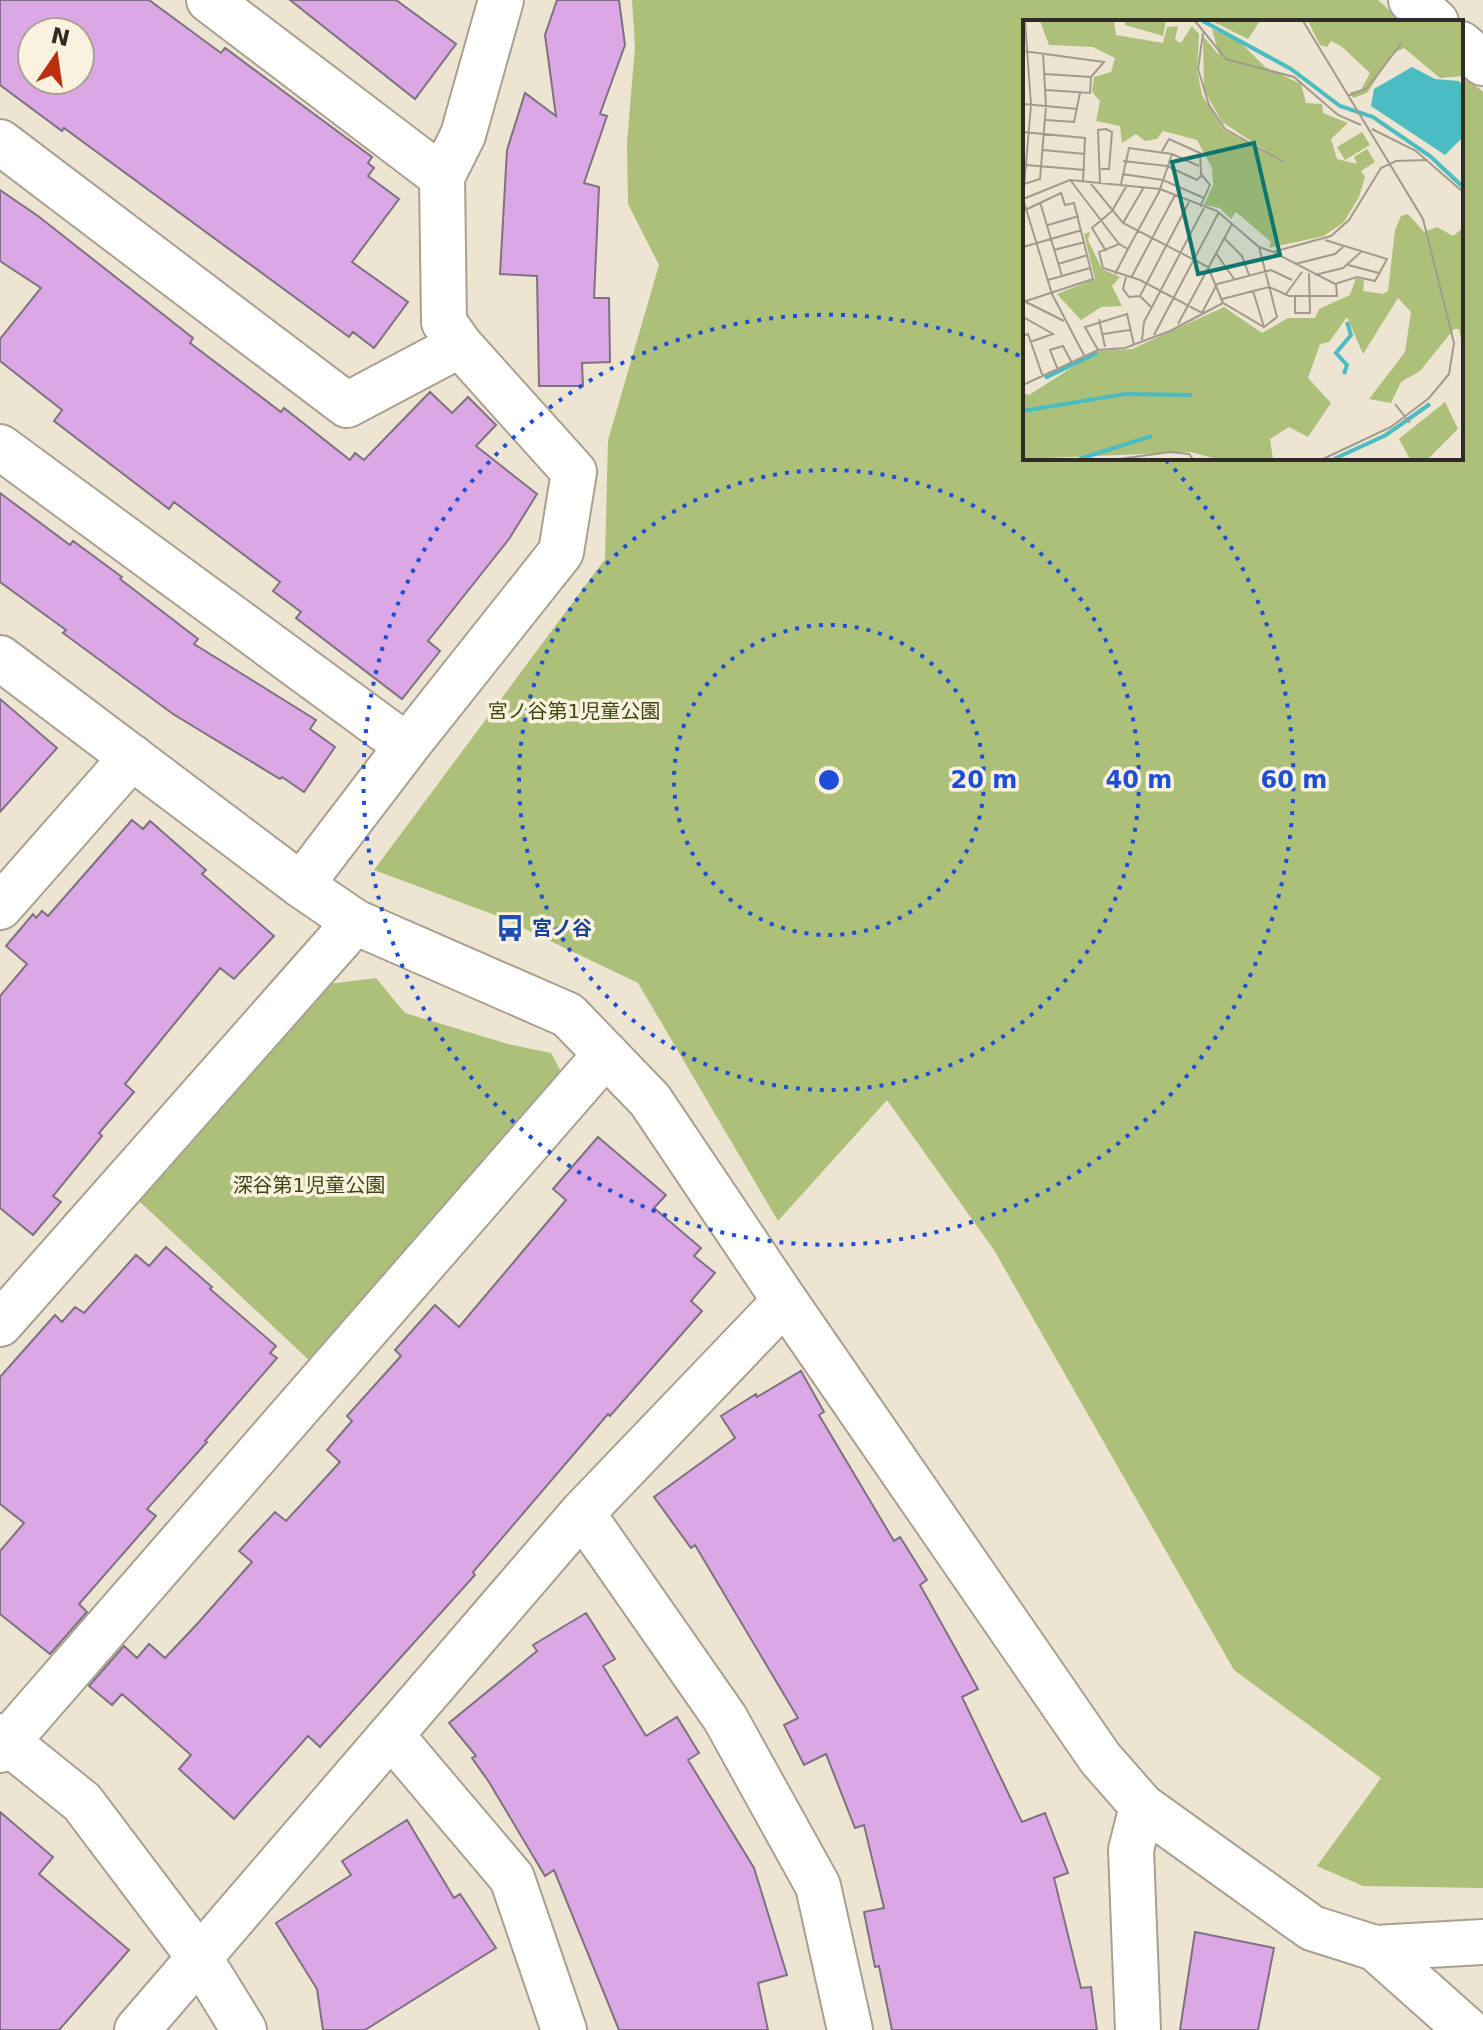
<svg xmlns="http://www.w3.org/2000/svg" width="1483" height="2030" viewBox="0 0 1483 2030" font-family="'DejaVu Sans','Noto Sans JP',sans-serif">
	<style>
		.green { fill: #adc07a }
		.building { fill: #dba8e5; stroke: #7e7280; stroke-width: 2; fill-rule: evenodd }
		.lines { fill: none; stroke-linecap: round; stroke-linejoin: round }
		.street-casing { stroke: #a9a090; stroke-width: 48 }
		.secondary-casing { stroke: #a9a090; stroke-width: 48 }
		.street { stroke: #fff; stroke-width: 44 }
		.secondary { stroke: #fff; stroke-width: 44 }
		.ring { fill: none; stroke: #1d4ed8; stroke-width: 4; stroke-dasharray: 4 8 }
		.labels { text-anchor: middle; stroke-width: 7; stroke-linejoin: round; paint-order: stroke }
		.park-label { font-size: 20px; fill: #3d4912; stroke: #fbf1df }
		.transit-label { font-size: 20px; font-weight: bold; fill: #164399; stroke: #fbf1df; text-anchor: start }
		.inset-river { fill: none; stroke: #4bbcc1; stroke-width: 4 }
		.inset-road { fill: none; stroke: #a19a8d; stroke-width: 2 }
		.view { fill: #0f766e; fill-opacity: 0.15; stroke: #0f766e; stroke-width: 4 }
		.inset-edge { fill: none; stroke: #302c25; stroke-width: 4 }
		.centre { fill: #1d4ed8; stroke: #fbf1df; stroke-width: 4 }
		.ring-label { font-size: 24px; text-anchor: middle; font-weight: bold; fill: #1d4ed8; stroke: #fbf1df; stroke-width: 7; stroke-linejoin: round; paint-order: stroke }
	</style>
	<rect width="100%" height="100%" fill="#ede4d2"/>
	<path class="green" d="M 632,0 L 1378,0 L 1402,22 L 1025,22 L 1025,458 L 1461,458 L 1461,73 L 1483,92 L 1483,1888 L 1363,1886 L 1317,1866 L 1381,1778 L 1234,1670 L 994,1250 L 887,1100 L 778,1221 L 638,983 L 500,917 L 374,870 L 605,559 L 608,440 L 659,265 L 628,204 L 627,143 L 635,46 Z
		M 376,978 L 405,1013 L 508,1044 L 551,1053 L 564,1077 L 311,1362 L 137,1199 L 329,984 Z"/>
	<path class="building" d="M 0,0 L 149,0 L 221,53 L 225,48 L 372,157 L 368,163 L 374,168 L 368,176 L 399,199 L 352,262 L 408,302 L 374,348 L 353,332 L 349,337 L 64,128 L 62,131 L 0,85 ZM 32,32 L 80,32 L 80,80 L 32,80 Z
		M 290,0 L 396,0 L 456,44 L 415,99 Z
		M 557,0 L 619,0 L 625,45 L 600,114 L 607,116 L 584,183 L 599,187 L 594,298 L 609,298 L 610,362 L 582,363 L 583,386 L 539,386 L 537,276 L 500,274 L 507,150 L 525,93 L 556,116 L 545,35 Z
		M 0,190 L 38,216 L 193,338 L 190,343 L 281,412 L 284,408 L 350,460 L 355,453 L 364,460 L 430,392 L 452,413 L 468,397 L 496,425 L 476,446 L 537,494 L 509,539 L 428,641 L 440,651 L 402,699 L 296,618 L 301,612 L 273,591 L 280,582 L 174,502 L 169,509 L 54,421 L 62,410 L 0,361 L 0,339 L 41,288 L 0,261 Z
		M 0,493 L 70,545 L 73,541 L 122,577 L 120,579 L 198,639 L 194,644 L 316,720 L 310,729 L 335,747 L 304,792 L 282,777 L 280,779 L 173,714 L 63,633 L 66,630 L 0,582 Z
		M 0,699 L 57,748 L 0,812 Z
		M 132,820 L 143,829 L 150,821 L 206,870 L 202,874 L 274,936 L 234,979 L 220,968 L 125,1084 L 134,1092 L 99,1133 L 102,1136 L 53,1196 L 61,1202 L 33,1235 L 0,1208 L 0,996 L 27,964 L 6,946 L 33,914 L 36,918 L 42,911 L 48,916 Z
		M 598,1137 L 666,1195 L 654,1208 L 701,1248 L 694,1256 L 715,1273 L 691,1301 L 702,1311 L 610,1416 L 608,1414 L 473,1572 L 475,1575 L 320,1747 L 308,1736 L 234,1819 L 179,1769 L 191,1755 L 122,1694 L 112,1705 L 89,1686 L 124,1646 L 137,1658 L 149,1644 L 165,1658 L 198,1623 L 252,1562 L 239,1551 L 275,1512 L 286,1521 L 340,1462 L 327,1450 L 352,1421 L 347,1416 L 401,1356 L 395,1350 L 435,1305 L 459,1327 L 566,1200 L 553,1189 Z
		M 166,1247 L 212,1287 L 210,1289 L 276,1346 L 270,1353 L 277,1358 L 205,1441 L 207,1442 L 147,1509 L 156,1516 L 79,1604 L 87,1612 L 50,1654 L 0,1614 L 0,1551 L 24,1523 L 0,1504 L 0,1377 L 55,1315 L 62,1322 L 75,1307 L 84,1313 L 136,1255 L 149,1266 Z
		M 801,1371 L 824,1412 L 819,1415 L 894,1541 L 900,1537 L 927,1580 L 920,1585 L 978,1689 L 962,1697 L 1022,1822 L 1045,1813 L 1068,1873 L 1054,1878 L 1081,1988 L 1091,1987 L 1097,2030 L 892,2030 L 879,1966 L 875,1967 L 864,1912 L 884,1908 L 864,1825 L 855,1828 L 826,1754 L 804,1765 L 784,1725 L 798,1718 L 695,1545 L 691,1548 L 654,1497 L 735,1438 L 721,1416 L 756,1394 L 757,1397 Z
		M 586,1613 L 615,1659 L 603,1666 L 646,1736 L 677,1717 L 699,1753 L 688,1760 L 754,1868 L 787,1975 L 758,1983 L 768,2030 L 619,2030 L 554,1870 L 545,1876 L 489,1782 L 472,1758 L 476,1756 L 449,1723 L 537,1651 L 533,1645 Z
		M 0,1812 L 53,1857 L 39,1874 L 129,1950 L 59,2030 L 0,2030 Z
		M 407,1820 L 454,1898 L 460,1894 L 496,1948 L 365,2030 L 323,2030 L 317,1989 L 276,1923 L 351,1875 L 342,1861 Z
		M 1195,1932 L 1274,1948 L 1258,2030 L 1180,2030 Z"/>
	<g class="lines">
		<g class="street-casing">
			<path id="street" d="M 209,0 L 442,177
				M 1411,0 L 1436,22
				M 1461,44 L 1483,63
				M 0,142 L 347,405 L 460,345
				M 0,447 L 407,746
				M 301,885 L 407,746 L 561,552 L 574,472 L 460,345 L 444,322 L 442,177 L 463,135 L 501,0
				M 0,907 L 132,757
				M 0,1324 L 355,922
				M 582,1513 L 725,1718 L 818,1886 L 850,2030
				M 391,1735 L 512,1878 L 564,2030
				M 0,1750 L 606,1054
				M 1375,1948 L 1467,2030
				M 137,2030 L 582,1513 L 785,1301
				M 1138,2030 L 1131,1850 L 1142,1806"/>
		</g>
		<g class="secondary-casing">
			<path id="secondary" d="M 0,658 L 301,885 L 355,922 L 568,1015 L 650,1100 L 785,1301 L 1100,1758 L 1142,1806 L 1312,1928 L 1375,1948 L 1483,1942
				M 0,1736 L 82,1802 L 199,1957 L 244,2030"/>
		</g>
		<use href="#street" class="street"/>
		<use href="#secondary" class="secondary"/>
	</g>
	<g class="ring">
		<circle cx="829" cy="780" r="155"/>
		<circle cx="829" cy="780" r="310"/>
		<path d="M1166 460A465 465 0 1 1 1022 357"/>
	</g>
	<defs>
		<g id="bus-bare" transform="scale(2.16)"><path d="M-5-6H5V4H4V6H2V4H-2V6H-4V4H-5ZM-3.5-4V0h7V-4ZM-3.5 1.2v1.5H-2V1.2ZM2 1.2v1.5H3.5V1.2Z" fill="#1a4fb4" stroke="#fbf1df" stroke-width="2.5" paint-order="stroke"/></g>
	</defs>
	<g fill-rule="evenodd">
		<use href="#bus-bare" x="510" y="928"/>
	</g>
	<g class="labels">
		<g class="park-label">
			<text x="574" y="718">宮ノ谷第1児童公園</text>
			<text x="309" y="1192">深谷第1児童公園</text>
		</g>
		<g class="transit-label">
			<text x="532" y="935">宮ノ谷</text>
		</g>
	</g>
	<g transform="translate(1023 20)">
		<rect width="440" height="440" fill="#ede4d2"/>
		<path d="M 17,1 L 91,1 L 93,15 L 140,23 L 144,7 L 155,6 L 152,20 L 158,23 L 169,6 L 176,14 L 174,50 L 179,75 L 201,110 L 263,144 L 199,102 L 181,70 L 180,16 L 196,35 L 189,9 L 217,22 L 242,47 L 278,64 L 283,83 L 299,84 L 300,93 L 325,103 L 308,119 L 314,139 L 334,144 L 331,137 L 344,129 L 352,142 L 338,151 L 342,157 L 336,177 L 321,202 L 301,216 L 246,228 L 248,222 L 213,192 L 208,199 L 197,188 L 181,185 L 190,165 L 189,148 L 174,120 L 140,111 L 134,119 L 122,121 L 113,114 L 99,123 L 97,106 L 73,101 L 77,81 L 69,72 L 71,57 L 88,52 L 92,38 L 70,27 L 26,25 ZM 102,1 L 143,1 L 140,16 L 102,5 ZM 189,1 L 237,1 L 225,19 ZM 285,1 L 440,1 L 440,56 L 417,58 L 381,28 L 370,33 L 344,73 L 330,78 L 327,72 L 338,70 L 347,53 L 318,26 L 308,21 L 304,27 L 297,25 ZM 339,112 L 347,125 L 322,140 L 314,127 ZM 385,194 L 401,212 L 414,207 L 430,216 L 440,208 L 440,330 L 436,309 L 431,309 L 397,351 L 378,362 L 368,383 L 346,379 L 382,332 L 388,292 L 375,278 L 340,334 L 324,297 L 306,322 L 297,324 L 285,358 L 308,383 L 285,417 L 266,407 L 247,419 L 250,439 L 194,439 L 167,432 L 0,439 L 0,373 L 6,375 L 75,331 L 109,329 L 201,287 L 239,313 L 265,298 L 292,298 L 296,289 L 327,275 L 333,258 L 341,260 L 340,271 L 360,274 L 365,271 L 372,210 L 378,196 ZM 67,212 L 65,220 L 79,249 L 97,257 L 89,266 L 99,286 L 78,287 L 58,300 L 34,274 L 72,259 L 61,214 ZM 422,382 L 435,409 L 405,439 L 387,439 L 376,419 Z" fill="#adc07a"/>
		<path d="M 389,47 L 412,59 L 436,61 L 440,67 L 440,117 L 422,135 L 348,86 L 351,69 Z" fill="#4bbcc1"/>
		<path class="inset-river" d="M 180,1 L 268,49 L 317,86 L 350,97 L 407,136 L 440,167M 321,354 L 324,345 L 313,333 L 328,315 L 324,302M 22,358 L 74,333M 0,391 L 102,374 L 169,375M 56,439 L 129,416M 311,439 L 363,415 L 407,384"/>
		<path class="inset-road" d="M 2,1 L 8,85 L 0,179 L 29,274 L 62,337M 172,1 L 203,39 L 271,57 L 315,95 L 338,105M 280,1 L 400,199 L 431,323 L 426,354 L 406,378 L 368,407 L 300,439M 180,13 L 175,49 L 186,85 L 202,109 L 261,142M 0,31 L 81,42 L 68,57 L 67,73 L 23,70M 22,54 L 68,57M 325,76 L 344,68 L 378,24M 0,84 L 55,89M 23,100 L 51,102 L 57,73M 349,109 L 393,131 L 440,172M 0,112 L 62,118 L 60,162M 20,130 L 62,134M 139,131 L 146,119 L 177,133 L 178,154 L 187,165 L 177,187M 149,134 L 136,172 L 105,229 L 96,224 L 76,232 L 80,248 L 117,260 L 179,293 L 194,264 L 248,250 L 269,260M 100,141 L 144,146 L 174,160 L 179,155M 3,145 L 62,150M 99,154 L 140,160 L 181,178M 48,161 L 96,224M 77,163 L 75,110 L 83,109 L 89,112 L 86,149 L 78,149M 1,164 L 17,159 L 23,86 L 20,33M 68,164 L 100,203 L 185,247 L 200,283M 98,164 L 106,128 L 149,134 L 176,146M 0,179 L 47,160 L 137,169 L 194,191 L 236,227 L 250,232 L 308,216 L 326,200 L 358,148 L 373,141 L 405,140M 17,182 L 39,256M 0,191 L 38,173 L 42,185 L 51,183 L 70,259 L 0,282M 100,203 L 121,167M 25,205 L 56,196M 201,218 L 219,236 L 226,255M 0,227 L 59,210M 31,230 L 62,222M 83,231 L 69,208 L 89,191 L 104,165M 193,233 L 211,259M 252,233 L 312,264 L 334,257 L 352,261 L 364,239 L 302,220M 35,244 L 65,235M 272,244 L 312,234 L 320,227M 325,245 L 356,253M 92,254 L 105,229M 292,255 L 320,248 L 338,232M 103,257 L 100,269 L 106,277 L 117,276M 108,258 L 152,175M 25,260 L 67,248M 230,271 L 241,307M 263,274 L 279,252M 272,277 L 272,293 L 287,293 L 286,253M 199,279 L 246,267 L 266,276 L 314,276 L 313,264M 1,281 L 41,301M 128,287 L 117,276 L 166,182M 0,297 L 30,314 L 7,322M 76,299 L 82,327M 155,304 L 209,204M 80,314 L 107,310M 131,315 L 196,192M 0,316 L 5,314 L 20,357M 119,320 L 121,302 L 181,188M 75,330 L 62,307 L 104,294 L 111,325M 35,350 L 27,330 L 40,326 L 49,343M 0,365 L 75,330 L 102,328 L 147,311 L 200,283 L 241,307 L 254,297 L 236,227M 372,384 L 387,403M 96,439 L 147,432 L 166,434 L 170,439"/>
		<path class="view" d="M 231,123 L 257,235 L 175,254 L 149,142 Z"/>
		<rect width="440" height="440" class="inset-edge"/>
	</g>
	<circle cx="829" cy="780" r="12" class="centre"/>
	<g class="ring-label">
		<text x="984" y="788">20 m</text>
		<text x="1139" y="788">40 m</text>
		<text x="1294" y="788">60 m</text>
	</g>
	<g transform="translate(56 56) rotate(13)"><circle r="38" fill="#fbf1df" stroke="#aaa295" stroke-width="2"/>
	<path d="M0-6L14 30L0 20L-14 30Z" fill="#ba300e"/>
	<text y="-12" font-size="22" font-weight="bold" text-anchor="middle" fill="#302c25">N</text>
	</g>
</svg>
